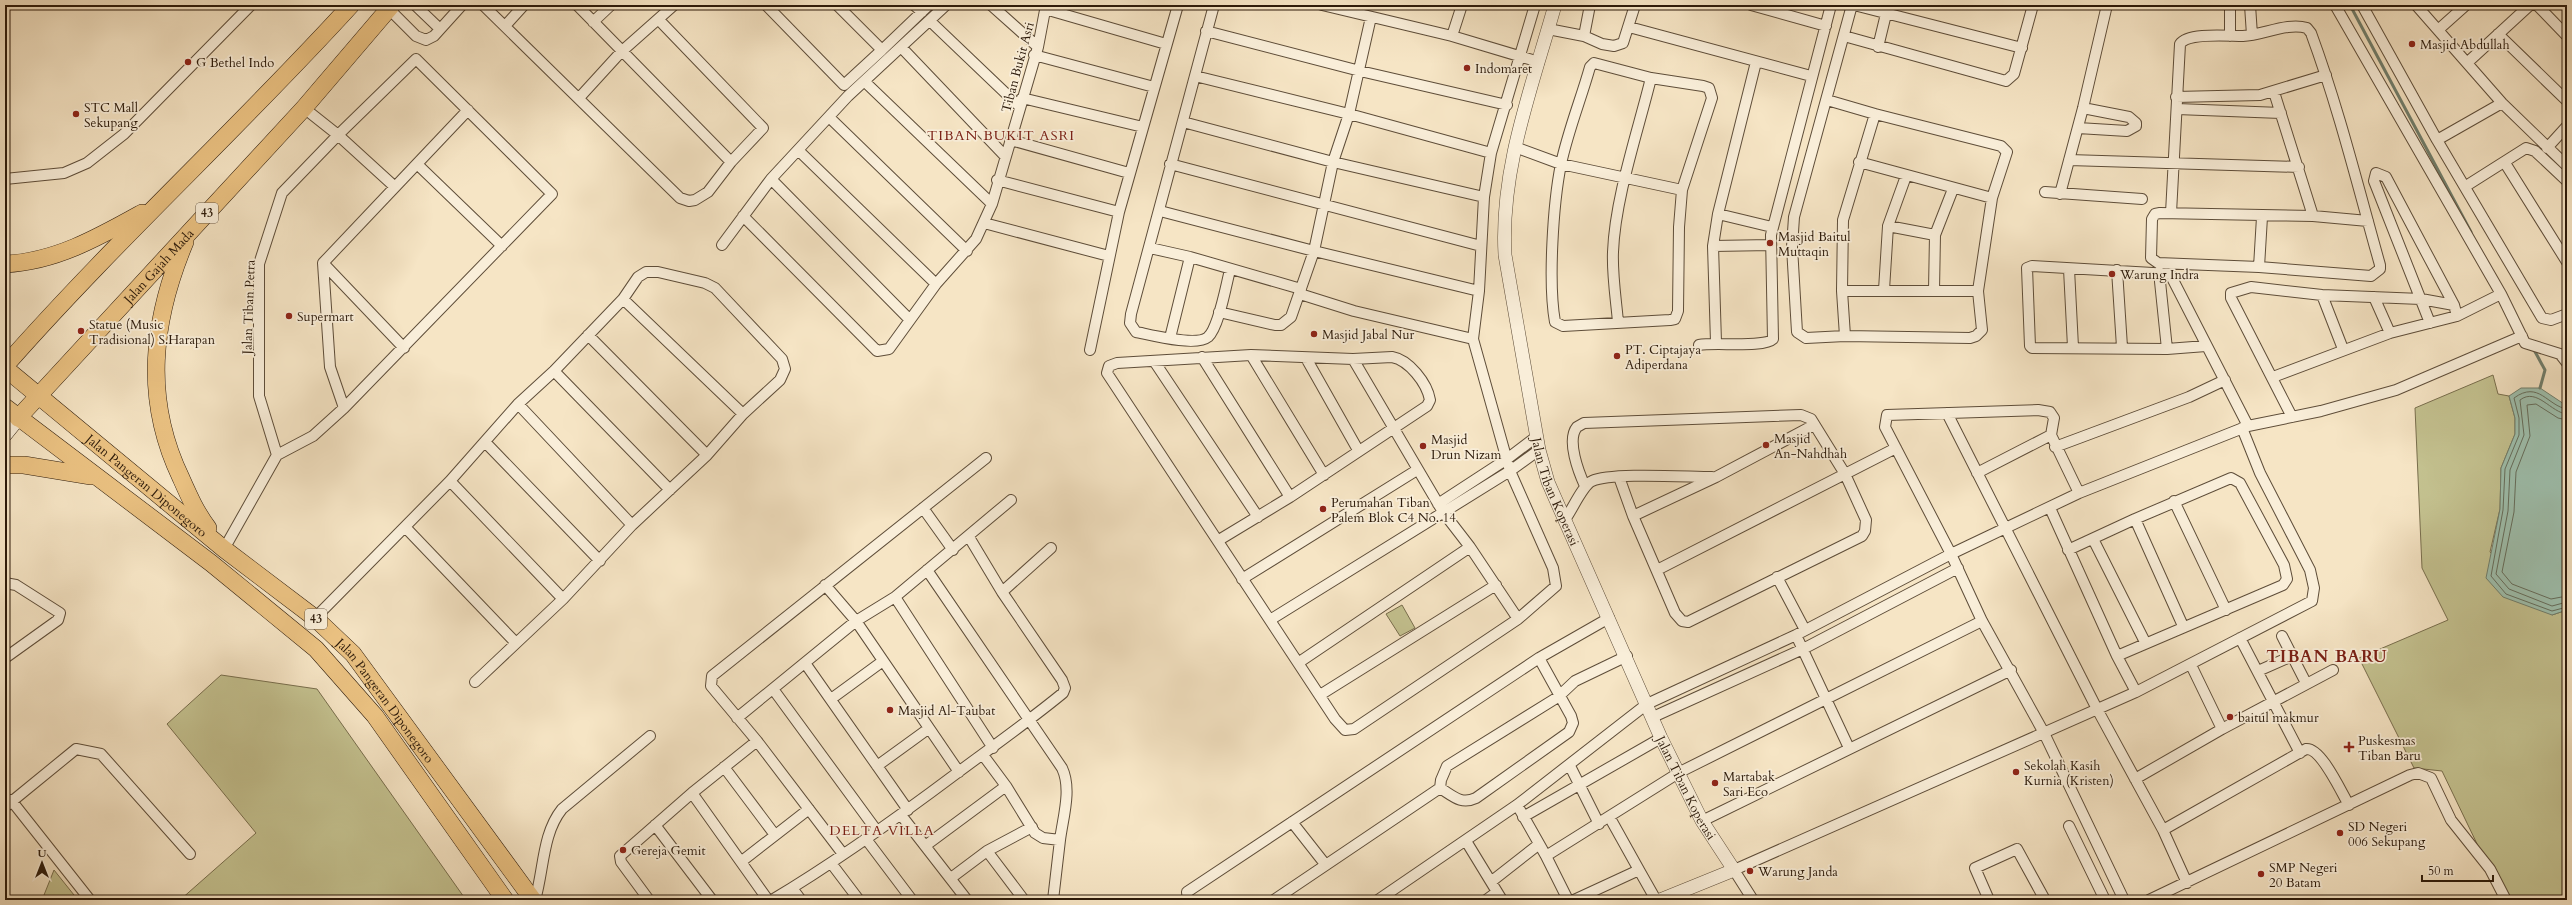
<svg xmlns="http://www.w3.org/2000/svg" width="2572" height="905" viewBox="0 0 2572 905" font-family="Cardo,serif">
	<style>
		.green { fill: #c4c290; stroke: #786e4d }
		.water { fill: #9ec0ae; stroke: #707e6c }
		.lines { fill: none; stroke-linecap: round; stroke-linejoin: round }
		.shore { stroke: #656d5c; stroke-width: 1 }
		.stream { stroke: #707e6c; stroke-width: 3 }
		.minor-casing { stroke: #5e4d39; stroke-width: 12 }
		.tertiary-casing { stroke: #5e4d39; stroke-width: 14 }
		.secondary-casing { stroke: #2c1a0a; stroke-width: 16 }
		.trunk-casing { stroke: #2c1a0a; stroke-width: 18 }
		.minor { stroke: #f9eed9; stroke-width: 10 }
		.tertiary { stroke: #f9eed9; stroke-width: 13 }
		.secondary { stroke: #f9eed9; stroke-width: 15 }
		.trunk { stroke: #ebc282; stroke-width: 17 }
		.poi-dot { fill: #8f2418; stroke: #f9eed9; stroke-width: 1.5 }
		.labels { text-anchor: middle; stroke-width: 3.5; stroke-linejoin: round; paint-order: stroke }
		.shield { fill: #f9eed9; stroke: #6a5a48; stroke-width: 1 }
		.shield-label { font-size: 12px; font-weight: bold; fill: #2c1a0a }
		.poi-label { font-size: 13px; fill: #2c1a0a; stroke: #f9eed9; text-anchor: start }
		.street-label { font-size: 13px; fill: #2c1a0a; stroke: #f9eed9 }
		.neighbourhood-label { font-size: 14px; letter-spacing: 1px; fill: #7a1f14; stroke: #f9eed9 }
		.district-label { font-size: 17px; font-weight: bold; letter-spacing: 1px; fill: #7a1f14; stroke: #f9eed9 }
	</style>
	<rect width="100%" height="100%" fill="#f6e5c5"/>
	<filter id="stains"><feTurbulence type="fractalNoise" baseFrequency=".005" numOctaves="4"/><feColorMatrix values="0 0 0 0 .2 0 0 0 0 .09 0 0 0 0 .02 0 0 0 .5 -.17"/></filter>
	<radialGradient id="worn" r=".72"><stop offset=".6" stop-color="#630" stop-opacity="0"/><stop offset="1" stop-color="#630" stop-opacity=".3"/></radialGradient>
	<path class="green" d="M 2493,375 L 2498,394 L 2509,396 L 2515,418 L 2515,434 L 2501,468 L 2500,509 L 2490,552 L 2552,615 L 2567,610 L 2567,900 L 2504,900 L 2442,771 L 2414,768 L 2359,658 L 2448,620 L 2422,568 L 2415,408 Z
		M 1402,605 L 1415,628 L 1400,636 L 1386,614 Z
		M 221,675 L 317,689 L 466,900 L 180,900 L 256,833 L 167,724 Z
		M 54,870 L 78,900 L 42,900 Z"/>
	<path class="water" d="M 2521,388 L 2540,388 L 2567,406 L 2567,610 L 2552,615 L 2503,597 L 2486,578 L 2500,509 L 2501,468 L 2515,434 L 2515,418 L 2509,396 Z"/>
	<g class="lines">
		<path class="shore" d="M 2567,409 C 2547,406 2539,380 2514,398 L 2519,418 L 2519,435 L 2505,469 L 2503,510 L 2491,576 L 2506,594 L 2552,611 L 2567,607
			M 2567,414 C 2551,413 2537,387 2520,400 L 2524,435 L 2510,470 L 2508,511 L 2496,574 L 2509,589 L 2552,606 L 2567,602
			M 2567,420 L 2558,418 L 2536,404 L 2527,405 L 2530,436 L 2516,472 L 2514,512 L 2502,572 L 2512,584 L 2551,599 L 2567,596"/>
		<path class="stream" d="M 2350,5 L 2471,232
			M 2533,348 L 2545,370 L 2540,388"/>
		<g class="minor-casing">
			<path id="minor" d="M 415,5 L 440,29
				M 483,5 L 680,198 L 689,201 L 695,200 L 708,192 L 731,162 L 763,128 L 659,20
				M 577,5 L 731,162
				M 766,5 L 844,85 L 882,50
				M 837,5 L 882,50 L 929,5
				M 914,5 L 922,12
				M 991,5 L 1038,47
				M 1214,5 L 1131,314 L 1130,323 L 1136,332 C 1151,335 1196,347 1208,337 C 1219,327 1226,285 1230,270
				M 1322,5 L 1452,36 L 1539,62
				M 1590,5 L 1584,36 L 1602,44 L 1614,46 L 1623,43 L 1635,5
				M 1751,5 L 1826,26
				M 1852,5 L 1794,217 L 1792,247 L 1797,332 L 1806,338 L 1845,336 L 1970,338 L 1976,336 L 1982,330 L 1978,291 L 1992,198 L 2007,152 L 2001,146 L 1875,114
				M 1854,5 L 2022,48
				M 2230,5 L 2230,36
				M 2250,5 L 2252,35
				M 2335,5 L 2501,294 L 2525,343 L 2560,354 L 2567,363
				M 2362,5 L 2437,140 L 2542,318 L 2551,320 L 2567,314
				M 2416,5 L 2502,103 L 2567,166
				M 2537,5 L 2567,36
				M 389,9 L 416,36 L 426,40 L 434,36 L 462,5
				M 1045,9 L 1166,44
				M 930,21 L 1020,107
				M 593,22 L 611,5
				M 505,26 L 524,5
				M 1629,27 L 1811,76
				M 1548,29 L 1584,36
				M 2438,30 L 2466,5
				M 1206,31 L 1360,71 L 1507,105
				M 2498,34 L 2567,101
				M 1452,36 L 1462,5
				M 1844,36 L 2006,81 L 2014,74 L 2033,5
				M 901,47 L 1005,156
				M 1878,47 L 1886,14
				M 1034,55 L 1154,87
				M 2468,62 L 2530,5
				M 1594,63 L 1651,78 L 1703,86 L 1709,88 L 1712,98 L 1682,190 L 1679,227 L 1678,311 L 1675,319 L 1670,320 L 1563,326 L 1555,322 C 1548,283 1553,204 1561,164 C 1568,131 1581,99 1590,67 Z
				M 1195,76 L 1349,114 L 1491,153
				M 864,81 L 992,204
				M 2274,92 L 2313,216
				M 2176,97 L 2260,95 L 2326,75
				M 579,98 L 621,52 L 674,5
				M 1022,98 L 1143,127
				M 1827,100 L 1875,114 L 1843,220 L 1842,291 L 1845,336
				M 2177,109 L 2281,113
				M 830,118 L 967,251
				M 1183,122 L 1333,162 L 1484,197
				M 2078,128 L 2127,131 L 2136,126 L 2136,123 L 2129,117 L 2083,108
				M 1011,140 L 1129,173
				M 2437,140 L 2502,103
				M 1515,147 L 1561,164 L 1682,190
				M 2547,148 L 2567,126
				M 798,150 L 936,284
				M 2069,160 L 2299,167
				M 1859,162 L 1992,198
				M 2505,163 L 2567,262
				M 417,164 L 502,246
				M 1170,164 L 1481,246
				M 5,179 L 64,173 L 87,163 L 124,134 L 251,5
				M 771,179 L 910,320
				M 997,180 L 1119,212
				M 2466,186 L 2526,148 L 2535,151 L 2567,181
				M 2045,192 L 2142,199
				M 2060,194 L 2083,108 L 2107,5
				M 1160,211 L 1314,251 L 1479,291
				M 2171,213 L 2180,44 C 2188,32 2228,36 2243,36 C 2263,35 2288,22 2307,28 L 2311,33 C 2339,109 2358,187 2380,265 L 2380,269 L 2371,276 L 2259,267 L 2158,263 L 2151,258 L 2152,219 L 2155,214 L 2160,213 L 2313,216 L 2368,221
				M 1718,214 L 1772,227
				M 743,216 L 877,351 L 889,349 L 936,284 L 976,239 L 992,204 L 1038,47 L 1046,5
				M 984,223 L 1109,256
				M 1888,226 L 1935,235
				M 722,245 L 771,179 L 848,96 L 946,5
				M 1713,246 L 1771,245
				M 1150,248 L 1190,257 L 1301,289
				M 323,263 L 404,348
				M 2259,267 L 2262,217
				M 2069,269 L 2073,347
				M 2117,270 L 2122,347
				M 2159,272 L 2167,349
				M 1884,290 L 1888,226 L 1906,176
				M 1934,290 L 1935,235 L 1953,189
				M 1842,291 L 1978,291
				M 1300,294 L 1354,311 L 1473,339
				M 2322,295 L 2343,349
				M 2374,297 L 2390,333
				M 623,299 L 743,414
				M 1219,312 L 1275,325 L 1281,325 L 1291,317 L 1314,251 L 1333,162 L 1349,114 L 1371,17
				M 1618,322 C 1616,299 1612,275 1613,252 C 1615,198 1638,131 1651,78
				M 2430,323 L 2374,181 L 2376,173 L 2386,177 L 2454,305 L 2457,316
				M 588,335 L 707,455
				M 1170,338 L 1190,257
				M 1716,342 L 1713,246 L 1718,214 L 1756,62
				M 1699,345 C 1715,342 1764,348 1773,339 L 1771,235 L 1831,5
				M 2206,346 L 2167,349 L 2032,348 L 2030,346 L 2027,268 L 2032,266 L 2170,274 L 2248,426
				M 1090,350 L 1119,212 L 1178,5
				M 1251,355 L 1324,475
				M 1202,357 L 1290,497
				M 1306,358 L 1358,450
				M 1353,359 L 1443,512 L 1470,547 L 1518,619
				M 1154,361 L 1258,517
				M 554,371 L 670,490
				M 2273,377 L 2390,333 L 2457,316 L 2501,294
				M 518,404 L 632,525
				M 344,408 L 330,367 L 323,263 L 395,187
				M 1947,413 L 2097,709 L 2163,830 L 2187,883
				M 2292,417 L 2231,298 L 2231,293 L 2251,287 L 2322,295 L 2421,299 L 2454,305
				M 485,442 L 600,561
				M 2055,447 L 2189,397 L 2225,380
				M 277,455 L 313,436 L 344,408 L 552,194 L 416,59 L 338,135 L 304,108
				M 1977,473 L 2051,435
				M 450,481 L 563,599
				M 1585,486 C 1579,473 1566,440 1577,427 L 1584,423 L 1801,415 L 1811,419 L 1845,474 L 1866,520 L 1865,531 L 1862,536 L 1688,622 L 1682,621 L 1675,613 L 1633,516 L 1619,477
				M 2079,493 L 2051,435 L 2054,418 L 2050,412 L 2038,410 L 1887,415 L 1885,427 L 1951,554 L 1982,621 L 2044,733 L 2124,900
				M 2174,501 L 2226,610
				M 1438,504 L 1507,459 L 1536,437
				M 923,508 L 953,550
				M 2050,508 L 2117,656 L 2136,692
				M 1633,516 L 1716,477 L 1814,425
				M 1566,518 C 1573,508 1583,485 1592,481 C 1611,472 1687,477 1712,477
				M 2135,519 L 2183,626
				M 405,527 L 516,643
				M 2093,539 L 2145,642
				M 1219,540 L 1290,497 L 1427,406 L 1430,400 C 1427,383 1409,360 1392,357 L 1353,359 L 1251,355 L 1117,363 L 1109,366 L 1107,373 L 1335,719 L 1345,730 L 1354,729 L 1518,619 L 1556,586 L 1553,568 L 1510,471 L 1473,339 L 1479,291 L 1484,197 L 1491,153 L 1535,5
				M 224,549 L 277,455 L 259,396 L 259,264 L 282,193 L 338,135 L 395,187 L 468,110
				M 2068,550 L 2135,519 L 2231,478 L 2240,483 L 2284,565 L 2287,579 L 2283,585 L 2117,656
				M 927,570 L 1062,768 C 1072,789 1063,817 1060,840 L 1043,838 L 1035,833 L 1006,786 L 983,755
				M 1657,570 L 1896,448
				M 1777,577 L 1805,630
				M 1242,579 L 1417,470
				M 5,583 L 16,585 L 60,613 L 58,620 L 5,658
				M 825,585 L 856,621 L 959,772
				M 1002,592 L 1051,548
				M 895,597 L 993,748
				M 315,618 L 450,481 L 518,404 L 554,371 L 623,299 L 638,277 L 646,272 L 658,272 L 705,283 L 715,288 L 782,359 L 785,369 L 780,380 L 743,414 L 707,455 L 632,525 L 563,599 L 475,682
				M 1270,620 L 1510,471 L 1539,450
				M 1796,635 L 1849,748
				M 2282,636 L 2306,683
				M 2240,638 L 2300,753
				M 1539,658 L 1571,716 L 1573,723 L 1569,732 L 1476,798 C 1461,805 1453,796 1440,788 L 1441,780 L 1447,766 L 1558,697 L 1575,681 L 1627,656
				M 805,663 L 908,810
				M 1298,663 L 1470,547
				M 2191,665 L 2222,729
				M 2258,671 L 2292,656
				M 773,689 L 877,831
				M 1320,695 L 1496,585
				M 831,699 L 883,661
				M 1653,717 L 1803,649 L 1958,568
				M 737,718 L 856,621 L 895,597 L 1011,500
				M 877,766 L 928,729
				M 1570,766 L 1599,824
				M 724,767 L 775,835
				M 2135,779 L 2222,729 L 2333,670
				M 692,793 L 768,900
				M 11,800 L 90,900
				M 5,807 L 76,749 L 101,754 L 190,854
				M 1520,810 L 1546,856 L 1568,900
				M 901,815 L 967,900
				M 1523,817 L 1661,738
				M 1610,818 L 1639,870
				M 1702,821 L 2011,670
				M 1292,822 L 1325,864
				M 655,825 L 712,900
				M 2069,826 L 2105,900
				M 2163,830 L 2306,749 C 2321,747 2341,792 2349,805
				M 866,839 L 912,900
				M 1466,841 L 1502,900
				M 925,846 L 1006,786
				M 987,851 L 1024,900
				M 843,854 L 757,741 L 711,686 L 712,676 L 986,458
				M 1546,856 L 1680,772 L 1982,621
				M 742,861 L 809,809
				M 831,863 L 859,900
				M 951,878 L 987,851 L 1032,827
				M 1492,881 L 1538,845
				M 792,888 L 801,900
				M 535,900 C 544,870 542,834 562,809 L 650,736
				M 649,900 L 621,862 L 620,856 L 692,793 L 757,741
				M 772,900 C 836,862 897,818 957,773 C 992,747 1029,721 1063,693 L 1065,688 L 1062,680 L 1002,592 L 969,537
				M 1053,900 L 1060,840
				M 1188,900 L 1187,892 L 1539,658 L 1609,618
				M 1274,900 L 1440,788
				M 1378,900 L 1517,805 L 1647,704 L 1796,635 L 1951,554 L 2079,493 L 2248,426 L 2321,411 L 2396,390 L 2522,336
				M 1486,900 L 1497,892
				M 1574,900 L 1639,870 L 1656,900
				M 1753,900 L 1734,870 L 2136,692 L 2312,601 L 2314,588 L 2310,570 L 2260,473 L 2242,428
				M 1989,900 L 1975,868 L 2017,849 L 2045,900
				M 2149,900 L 2410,775 L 2418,773 L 2431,778 L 2451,820 L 2490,869 L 2506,900"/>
		</g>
		<g class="tertiary-casing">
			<g id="tertiary">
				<path id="s1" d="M 1555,5 C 1532,87 1500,169 1505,255 L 1539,450 L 1548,482 L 1661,738 L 1702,821 L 1734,870 L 1660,900"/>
			</g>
		</g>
		<g class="secondary-casing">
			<path id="secondary" d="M 5,434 L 18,418"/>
		</g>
		<g class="trunk-casing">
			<g id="trunk">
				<path d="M 185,242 C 152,321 143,399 181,478 C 189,496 196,512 208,528"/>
				<path d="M 5,264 C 55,262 99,237 142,213"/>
				<path d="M 5,366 C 115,241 239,128 351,5"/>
				<path id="s2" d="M 5,368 L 224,549 L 315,618 L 353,654 L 533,900"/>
				<path d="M 5,407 L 211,563 L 316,649 L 375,716 L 505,900"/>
				<path id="s3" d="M 18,418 L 304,108 L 392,5"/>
				<path d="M 5,465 L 24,465 L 91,476"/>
			</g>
		</g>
		<use href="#minor" class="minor"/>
		<use href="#tertiary" class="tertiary"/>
		<use href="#secondary" class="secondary"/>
		<use href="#trunk" class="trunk"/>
	</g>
	<g class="poi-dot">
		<circle cx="2412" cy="44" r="4"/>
		<circle cx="188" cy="62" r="4"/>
		<circle cx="1467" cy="68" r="4"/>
		<circle cx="76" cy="114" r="4"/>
		<circle cx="1770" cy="243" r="4"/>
		<circle cx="2112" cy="274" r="4"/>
		<circle cx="289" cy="316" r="4"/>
		<circle cx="81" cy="331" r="4"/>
		<circle cx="1314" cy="334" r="4"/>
		<circle cx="1617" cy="356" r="4"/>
		<circle cx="1766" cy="445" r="4"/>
		<circle cx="1423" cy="446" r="4"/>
		<circle cx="1323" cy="509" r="4"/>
		<circle cx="890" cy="710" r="4"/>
		<circle cx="2230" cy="717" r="4"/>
		<path d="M2347 741h4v4h4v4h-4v4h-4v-4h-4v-4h4z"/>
		<circle cx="2016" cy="772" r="4"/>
		<circle cx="1715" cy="783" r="4"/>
		<circle cx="2340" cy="833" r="4"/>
		<circle cx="623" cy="850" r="4"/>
		<circle cx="1750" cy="871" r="4"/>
		<circle cx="2261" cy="874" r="4"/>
	</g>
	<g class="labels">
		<g class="shield">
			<rect x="196" y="203" width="22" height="20" rx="3"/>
			<rect x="305" y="609" width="22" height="20" rx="3"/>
		</g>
		<g class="shield-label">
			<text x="207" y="217">43</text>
			<text x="316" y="623">43</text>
		</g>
		<g class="poi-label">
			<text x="2420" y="49">Masjid Abdullah</text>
			<text x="196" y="67">G Bethel Indo</text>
			<text x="1475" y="73">Indomaret</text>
			<text x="84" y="112">STC Mall<tspan x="84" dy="15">Sekupang</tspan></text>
			<text x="1778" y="241">Masjid Baitul<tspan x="1778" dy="15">Muttaqin</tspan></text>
			<text x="2120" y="279">Warung Indra</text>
			<text x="297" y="321">Supermart</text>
			<text x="89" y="329">Statue (Music<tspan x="89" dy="15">Tradisional) S.Harapan</tspan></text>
			<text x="1322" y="339">Masjid Jabal Nur</text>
			<text x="1625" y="354">PT. Ciptajaya<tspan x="1625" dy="15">Adiperdana</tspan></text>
			<text x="1774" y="443">Masjid<tspan x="1774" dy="15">An-Nahdhah</tspan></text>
			<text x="1431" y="444">Masjid<tspan x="1431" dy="15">Drun Nizam</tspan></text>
			<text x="1331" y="507">Perumahan Tiban<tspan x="1331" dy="15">Palem Blok C4 No. 14</tspan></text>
			<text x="898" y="715">Masjid Al-Taubat</text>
			<text x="2238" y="722">baitul makmur</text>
			<text x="2358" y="745">Puskesmas<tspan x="2358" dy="15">Tiban Baru</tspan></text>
			<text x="2024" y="770">Sekolah Kasih<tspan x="2024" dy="15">Kurnia (Kristen)</tspan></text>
			<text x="1723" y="781">Martabak<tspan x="1723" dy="15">Sari Eco</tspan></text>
			<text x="2348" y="831">SD Negeri<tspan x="2348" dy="15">006 Sekupang</tspan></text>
			<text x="631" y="855">Gereja Gemit</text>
			<text x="2269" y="872">SMP Negeri<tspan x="2269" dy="15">20 Batam</tspan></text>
			<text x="1758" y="876">Warung Janda</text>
		</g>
		<g class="street-label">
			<text transform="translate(1017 67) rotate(-75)" y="5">Tiban Bukit Asri</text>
			<text dy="5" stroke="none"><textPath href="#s3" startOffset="207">Jalan Gajah Mada</textPath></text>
			<text transform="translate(248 307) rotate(-88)" y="5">Jalan Tiban Petra</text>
			<text dy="5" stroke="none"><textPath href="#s2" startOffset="184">Jalan Pangeran Diponegoro</textPath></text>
			<text dy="5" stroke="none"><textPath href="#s1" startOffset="499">Jalan Tiban Koperasi</textPath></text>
			<text dy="5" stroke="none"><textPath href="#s2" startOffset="507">Jalan Pangeran Diponegoro</textPath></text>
			<text dy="5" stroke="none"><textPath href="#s1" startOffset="823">Jalan Tiban Koperasi</textPath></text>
		</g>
		<g class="neighbourhood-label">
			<text x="1001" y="140">TIBAN BUKIT ASRI</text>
			<text x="882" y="835">DELTA VILLA</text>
		</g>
		<g class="district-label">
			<text x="2327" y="662">TIBAN BARU</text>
		</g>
	</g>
	<rect width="2572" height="905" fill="none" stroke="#f6e5c5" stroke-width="20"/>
	<rect x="6" y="6" width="2560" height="893" fill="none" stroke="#2c1a0a" stroke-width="2"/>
	<rect x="10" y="10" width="2552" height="885" fill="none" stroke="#2c1a0a"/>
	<g transform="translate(42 863)" stroke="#f9eed9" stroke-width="3" paint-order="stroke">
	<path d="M0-3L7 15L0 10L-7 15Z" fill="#2c1a0a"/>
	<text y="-6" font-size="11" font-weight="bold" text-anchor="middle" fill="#2c1a0a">U</text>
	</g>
	<path d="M2422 875v6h71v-6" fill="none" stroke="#2c1a0a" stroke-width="2"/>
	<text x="2428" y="875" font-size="12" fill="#2c1a0a" stroke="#f9eed9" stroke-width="3" paint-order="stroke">50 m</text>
	<rect width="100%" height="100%" filter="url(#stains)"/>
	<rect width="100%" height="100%" fill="url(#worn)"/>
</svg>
